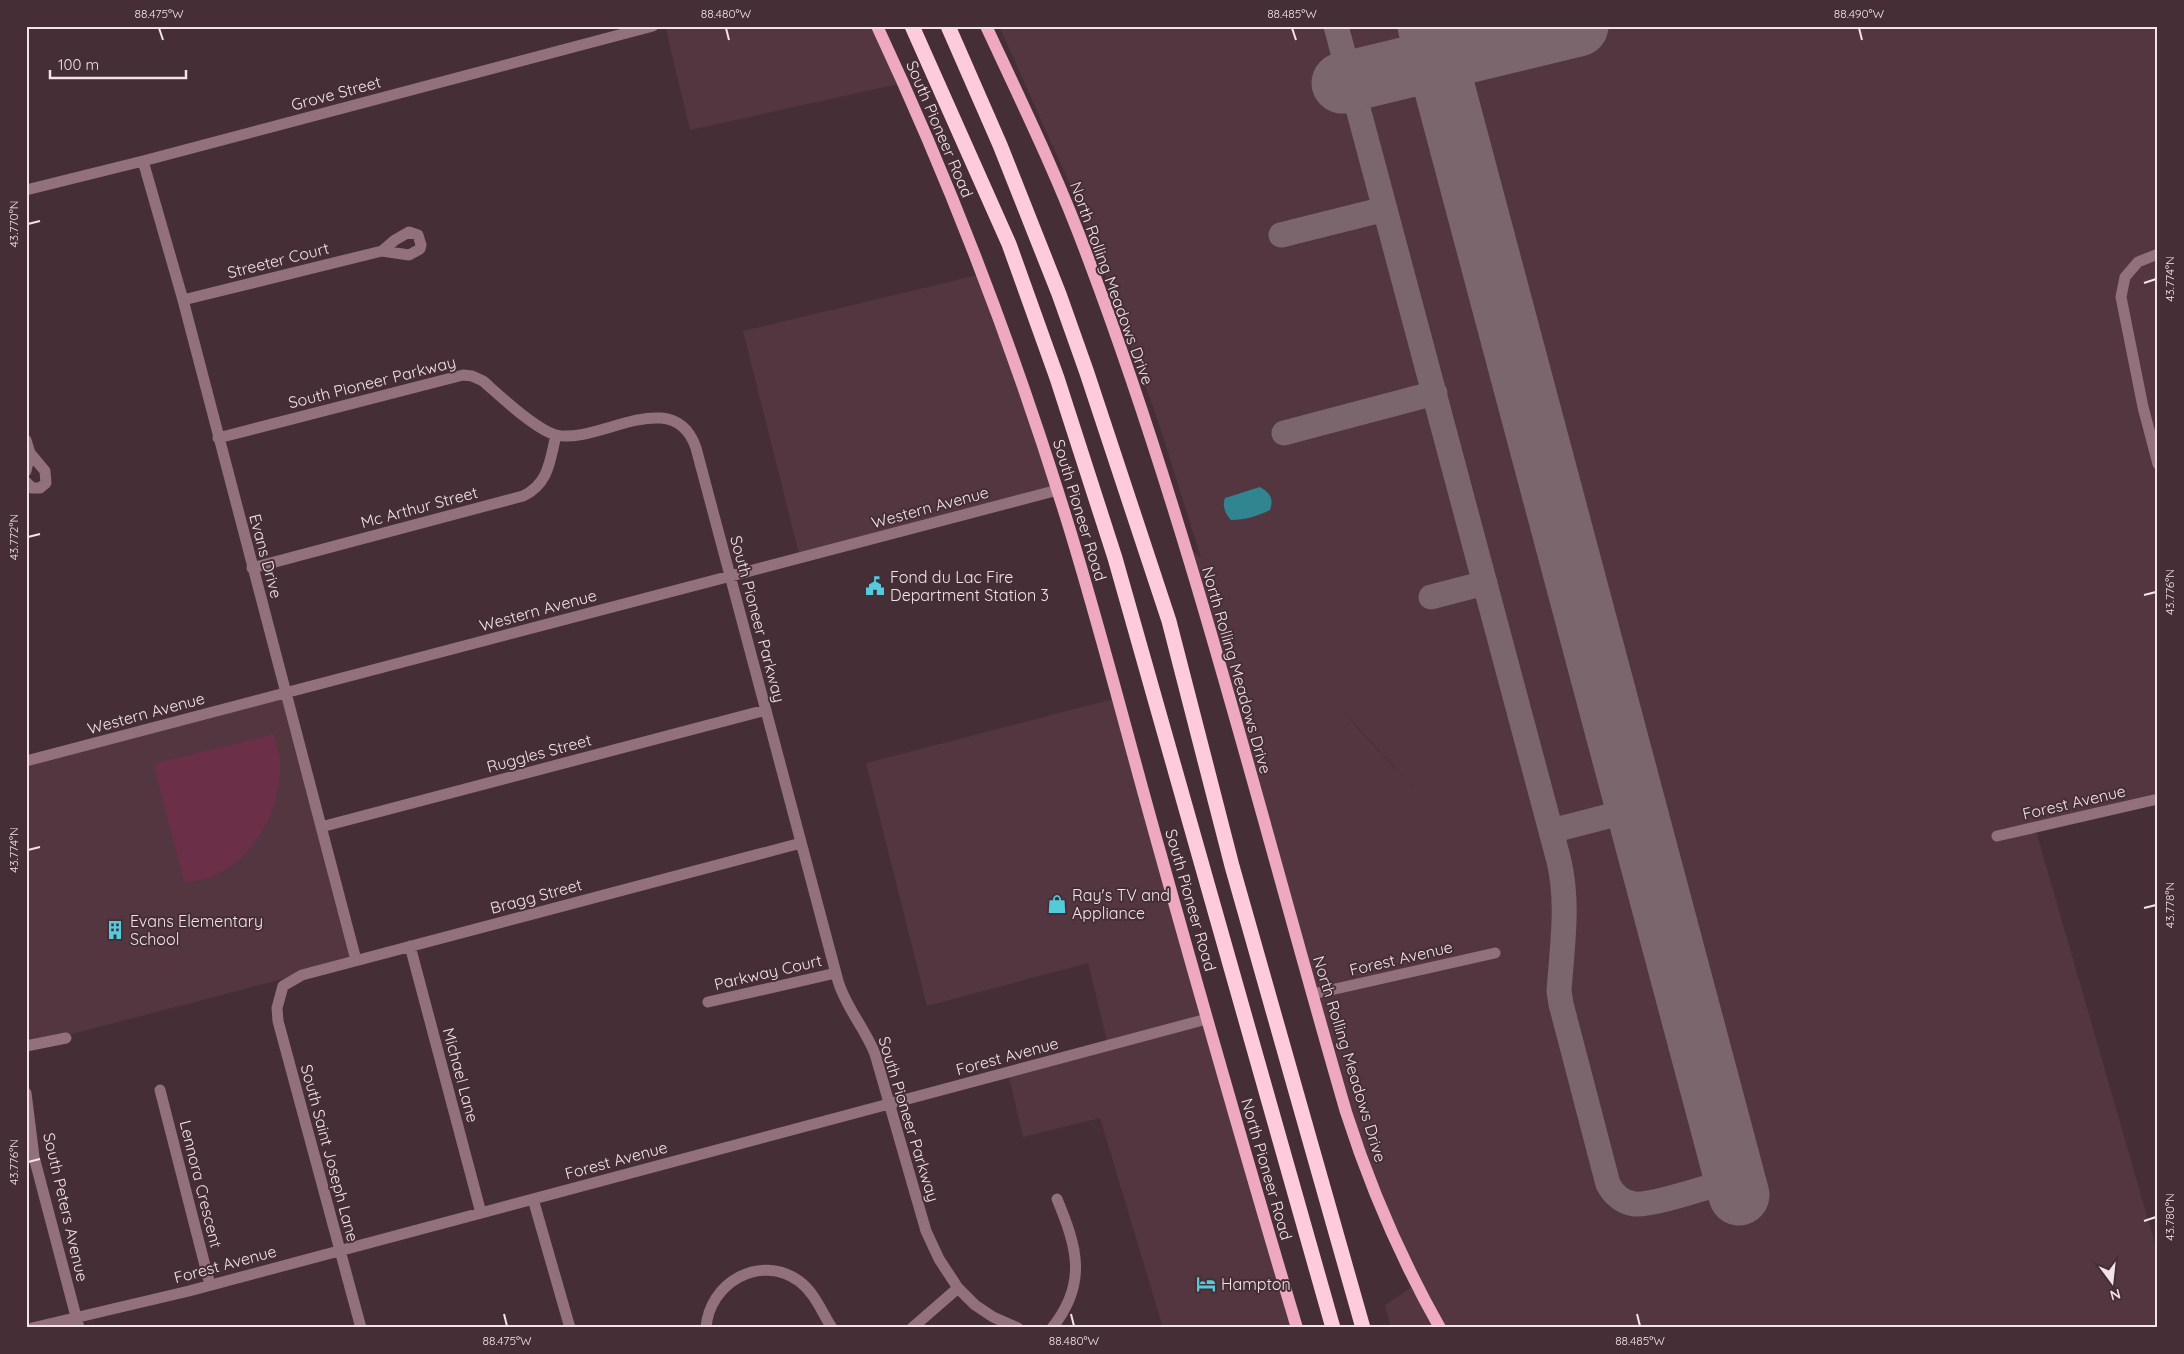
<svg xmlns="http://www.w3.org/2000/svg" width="2184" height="1354" viewBox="0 0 2184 1354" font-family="Quicksand,sans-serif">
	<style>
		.built { fill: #533640; fill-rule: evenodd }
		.green { fill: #6b2f48 }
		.water { fill: #308590 }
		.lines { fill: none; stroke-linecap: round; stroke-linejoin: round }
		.taxiway { stroke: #7a666c; stroke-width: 25 }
		.runway { stroke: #7a666c; stroke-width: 61 }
		.minor { stroke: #92707c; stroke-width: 11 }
		.major { stroke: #eea9c1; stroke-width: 12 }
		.highway { stroke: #fdcbdc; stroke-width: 15 }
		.ticks { fill: none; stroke: #f3e3e8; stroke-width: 2 }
		.labels { text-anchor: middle; stroke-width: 4; stroke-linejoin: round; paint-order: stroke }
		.street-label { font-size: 16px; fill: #f3e3e8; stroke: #452e36 }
		.poi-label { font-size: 16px; fill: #f3e3e8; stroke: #452e36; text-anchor: start }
		.neatline { fill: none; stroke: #f3e3e8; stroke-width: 2 }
		.ticks-label { font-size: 12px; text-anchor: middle; fill: #f3e3e8 }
	</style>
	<rect width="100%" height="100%" fill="#452e36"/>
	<path class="built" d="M 665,26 L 877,26 L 903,83 L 690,130 Z
		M 999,26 L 2158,26 L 2158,794 L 2034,824 L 2158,1254 L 2158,1328 L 1391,1328 L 1385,1305 L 1416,1284 L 1365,1167 L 1183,541 L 1201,558 L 1159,424 L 1102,267 L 1072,189 ZM 1340,709 L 1359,728 L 1416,791 Z
		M 982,274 L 1058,490 L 800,558 L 743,331 Z
		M 285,693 L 356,960 L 26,1046 L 26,760 Z
		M 1117,698 L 1297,1328 L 1163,1328 L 1100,1118 L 1023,1137 L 1008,1072 L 1108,1045 L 1088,963 L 927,1006 L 866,763 Z"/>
	<path class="green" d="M 274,734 C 277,747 281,760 280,773 C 278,815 252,861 211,877 C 203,880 193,881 184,882 L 154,766 L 156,763 Z"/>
	<path class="water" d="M 1260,487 C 1270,493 1274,498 1270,510 C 1258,516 1245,520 1231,520 C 1225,514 1222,505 1225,498 Z"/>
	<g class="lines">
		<path class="taxiway" d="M 1336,26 L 1559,861 C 1569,904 1562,947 1559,991 L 1561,1004 L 1608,1184 C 1613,1194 1622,1202 1634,1204 C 1653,1206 1713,1185 1735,1179
			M 1281,235 L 1385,209
			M 1284,433 L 1435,393
			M 1431,597 L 1485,583
			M 1551,831 L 1636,809"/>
		<path class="runway" d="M 1428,26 L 1739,1195
			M 1342,83 L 1578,26"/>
		<path class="minor" d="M 143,161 L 183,300 L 356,960
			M 26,190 L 143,161 L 653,26
			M 2158,254 L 2138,262 L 2125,277 L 2121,297 L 2143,407 L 2158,464
			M 183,300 L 382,251 L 409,255 L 420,249 L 421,245 L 418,235 L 409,232 L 395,240 L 382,251
			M 218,438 L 463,375 L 472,376 L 483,381 C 499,395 536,430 556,435 C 598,445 674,383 696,448 L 838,981 C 846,1008 865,1028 875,1054 L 926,1231 L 939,1259 L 958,1288 L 975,1305 L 993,1317 L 1018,1328
			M 26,440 L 30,453 L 26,471
			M 26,482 L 32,488 L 40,488 L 46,483 L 45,471 L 30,453
			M 252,568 L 523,496 C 549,484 550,460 556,435
			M 26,761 L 1058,490
			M 321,827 L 766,710
			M 1997,836 L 2158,799
			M 410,946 L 481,1213
			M 1313,994 L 1495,953
			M 708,1002 L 836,973
			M 26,1046 L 66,1038
			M 160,1090 L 210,1285
			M 26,1093 L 34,1157 L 79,1328
			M 533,1199 L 570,1328
			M 32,1328 L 189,1291 L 1207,1019
			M 361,1328 L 278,1021 L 277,1008 L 283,986 L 302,975 L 801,843
			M 706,1328 C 709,1283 760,1253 799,1281 C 815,1293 821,1311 832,1328
			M 912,1328 L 958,1288
			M 1052,1328 C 1088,1283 1077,1247 1057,1199"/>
		<path class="major" d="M 877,26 C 951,184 1013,347 1065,514 C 1099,623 1127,735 1158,845 C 1203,1006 1249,1167 1297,1328
			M 986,26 C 1022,103 1059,179 1088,258 C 1193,537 1263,827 1346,1112 C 1370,1187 1401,1259 1440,1328"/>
		<path class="highway" d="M 912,26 L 1009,244 L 1057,378 L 1115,558 L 1333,1328
			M 948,26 L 1000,145 L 1059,294 L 1087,373 L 1169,621 L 1232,866 L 1363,1328"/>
	</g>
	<path class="ticks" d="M 159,28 L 163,40M 726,28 L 729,40M 1292,28 L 1296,40M 1859,28 L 1862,40M 28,224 L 40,221M 2144,283 L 2156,279M 28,537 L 40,534M 2144,595 L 2156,592M 28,850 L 40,847M 2144,908 L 2156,905M 28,1162 L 40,1159M 2144,1221 L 2156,1217M 504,1314 L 507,1326M 1071,1314 L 1074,1326M 1637,1314 L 1640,1326"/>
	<defs>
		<g id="civic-bare" transform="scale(1.5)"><path d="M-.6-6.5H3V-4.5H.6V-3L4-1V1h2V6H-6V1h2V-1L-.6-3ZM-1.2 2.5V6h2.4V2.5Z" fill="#53cbdb" stroke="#452e36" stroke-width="2.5" paint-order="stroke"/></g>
		<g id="shop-bare" transform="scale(1.5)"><path d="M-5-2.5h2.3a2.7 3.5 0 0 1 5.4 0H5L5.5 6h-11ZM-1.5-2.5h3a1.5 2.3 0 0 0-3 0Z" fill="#53cbdb" stroke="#452e36" stroke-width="2.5" paint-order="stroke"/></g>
		<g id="building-bare" transform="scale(1.5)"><path d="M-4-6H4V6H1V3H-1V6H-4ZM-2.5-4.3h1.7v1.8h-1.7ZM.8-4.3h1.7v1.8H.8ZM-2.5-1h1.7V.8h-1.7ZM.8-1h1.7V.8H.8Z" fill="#53cbdb" stroke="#452e36" stroke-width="2.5" paint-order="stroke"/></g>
		<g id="hotel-bare" transform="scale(1.5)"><path d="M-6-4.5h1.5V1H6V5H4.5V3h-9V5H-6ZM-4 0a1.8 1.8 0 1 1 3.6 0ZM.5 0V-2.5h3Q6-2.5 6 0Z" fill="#53cbdb" stroke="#452e36" stroke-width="2.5" paint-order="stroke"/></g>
	</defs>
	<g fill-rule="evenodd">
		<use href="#civic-bare" x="875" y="586"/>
		<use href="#shop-bare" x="1057" y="904"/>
		<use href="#building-bare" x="115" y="930"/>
		<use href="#hotel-bare" x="1206" y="1284"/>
	</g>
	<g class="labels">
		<g class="street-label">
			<text transform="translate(336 93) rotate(-15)" y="6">Grove Street</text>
			<text transform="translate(940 129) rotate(67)" y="6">South Pioneer Road</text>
			<text transform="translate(278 260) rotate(-14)" y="6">Streeter Court</text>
			<text transform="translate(1112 283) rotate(70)" y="6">North Rolling Meadows Drive</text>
			<text transform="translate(372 382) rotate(-14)" y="6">South Pioneer Parkway</text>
			<text transform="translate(419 507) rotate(-15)" y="6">Mc Arthur Street</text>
			<text transform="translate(930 507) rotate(-15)" y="6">Western Avenue</text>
			<text transform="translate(1080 510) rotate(73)" y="6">South Pioneer Road</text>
			<text transform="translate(266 556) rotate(75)" y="6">Evans Drive</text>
			<text transform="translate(538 610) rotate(-15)" y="6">Western Avenue</text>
			<text transform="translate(758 619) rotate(75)" y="6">South Pioneer Parkway</text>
			<text transform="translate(1237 670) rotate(74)" y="6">North Rolling Meadows Drive</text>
			<text transform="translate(146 713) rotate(-15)" y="6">Western Avenue</text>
			<text transform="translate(539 753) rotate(-15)" y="6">Ruggles Street</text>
			<text transform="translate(2074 802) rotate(-13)" y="6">Forest Avenue</text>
			<text transform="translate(536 896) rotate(-15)" y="6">Bragg Street</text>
			<text transform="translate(1191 900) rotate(74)" y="6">South Pioneer Road</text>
			<text transform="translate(1401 958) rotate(-13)" y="6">Forest Avenue</text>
			<text transform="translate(768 972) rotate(-13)" y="6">Parkway Court</text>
			<text transform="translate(1007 1056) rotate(-15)" y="6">Forest Avenue</text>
			<text transform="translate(1350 1059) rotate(73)" y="6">North Rolling Meadows Drive</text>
			<text transform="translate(461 1075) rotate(75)" y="6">Michael Lane</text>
			<text transform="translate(909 1119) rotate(73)" y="6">South Pioneer Parkway</text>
			<text transform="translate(330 1153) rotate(75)" y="6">South Saint Joseph Lane</text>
			<text transform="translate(616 1160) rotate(-15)" y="6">Forest Avenue</text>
			<text transform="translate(1267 1169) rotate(74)" y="6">North Pioneer Road</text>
			<text transform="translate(201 1184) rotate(76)" y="6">Lennora Crescent</text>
			<text transform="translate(66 1207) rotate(77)" y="6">South Peters Avenue</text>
			<text transform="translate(225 1264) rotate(-15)" y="6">Forest Avenue</text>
		</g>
		<g class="poi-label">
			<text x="890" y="583">Fond du Lac Fire<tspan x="890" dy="18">Department Station 3</tspan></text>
			<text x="1072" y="901">Ray's TV and<tspan x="1072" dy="18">Appliance</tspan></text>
			<text x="130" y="927">Evans Elementary<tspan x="130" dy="18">School</tspan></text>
			<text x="1221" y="1290">Hampton</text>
		</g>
	</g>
	<rect width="2184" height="1354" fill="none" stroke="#452e36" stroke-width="55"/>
	<g transform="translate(2112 1282) rotate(165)" stroke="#452e36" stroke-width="4" paint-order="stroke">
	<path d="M0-4L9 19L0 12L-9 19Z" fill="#f3e3e8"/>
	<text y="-8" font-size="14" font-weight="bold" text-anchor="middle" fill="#f3e3e8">N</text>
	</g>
	<path d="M50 70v8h136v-8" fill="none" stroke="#f3e3e8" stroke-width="2.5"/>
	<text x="58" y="70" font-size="15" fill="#f3e3e8" stroke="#452e36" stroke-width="4" paint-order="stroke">100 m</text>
	<rect x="28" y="28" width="2128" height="1298" class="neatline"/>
	<g class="ticks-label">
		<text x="159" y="18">88.475°W</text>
		<text x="726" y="18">88.480°W</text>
		<text x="1292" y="18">88.485°W</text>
		<text x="1859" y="18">88.490°W</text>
		<text transform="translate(14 224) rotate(-90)" y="4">43.770°N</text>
		<text transform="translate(2170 279) rotate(-90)" y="4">43.774°N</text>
		<text transform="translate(14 537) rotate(-90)" y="4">43.772°N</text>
		<text transform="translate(2170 592) rotate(-90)" y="4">43.776°N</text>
		<text transform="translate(14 850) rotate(-90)" y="4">43.774°N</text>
		<text transform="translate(2170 905) rotate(-90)" y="4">43.778°N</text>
		<text transform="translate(14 1162) rotate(-90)" y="4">43.776°N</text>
		<text transform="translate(2170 1217) rotate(-90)" y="4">43.780°N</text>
		<text x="507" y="1345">88.475°W</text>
		<text x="1074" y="1345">88.480°W</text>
		<text x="1640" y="1345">88.485°W</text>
	</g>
</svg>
